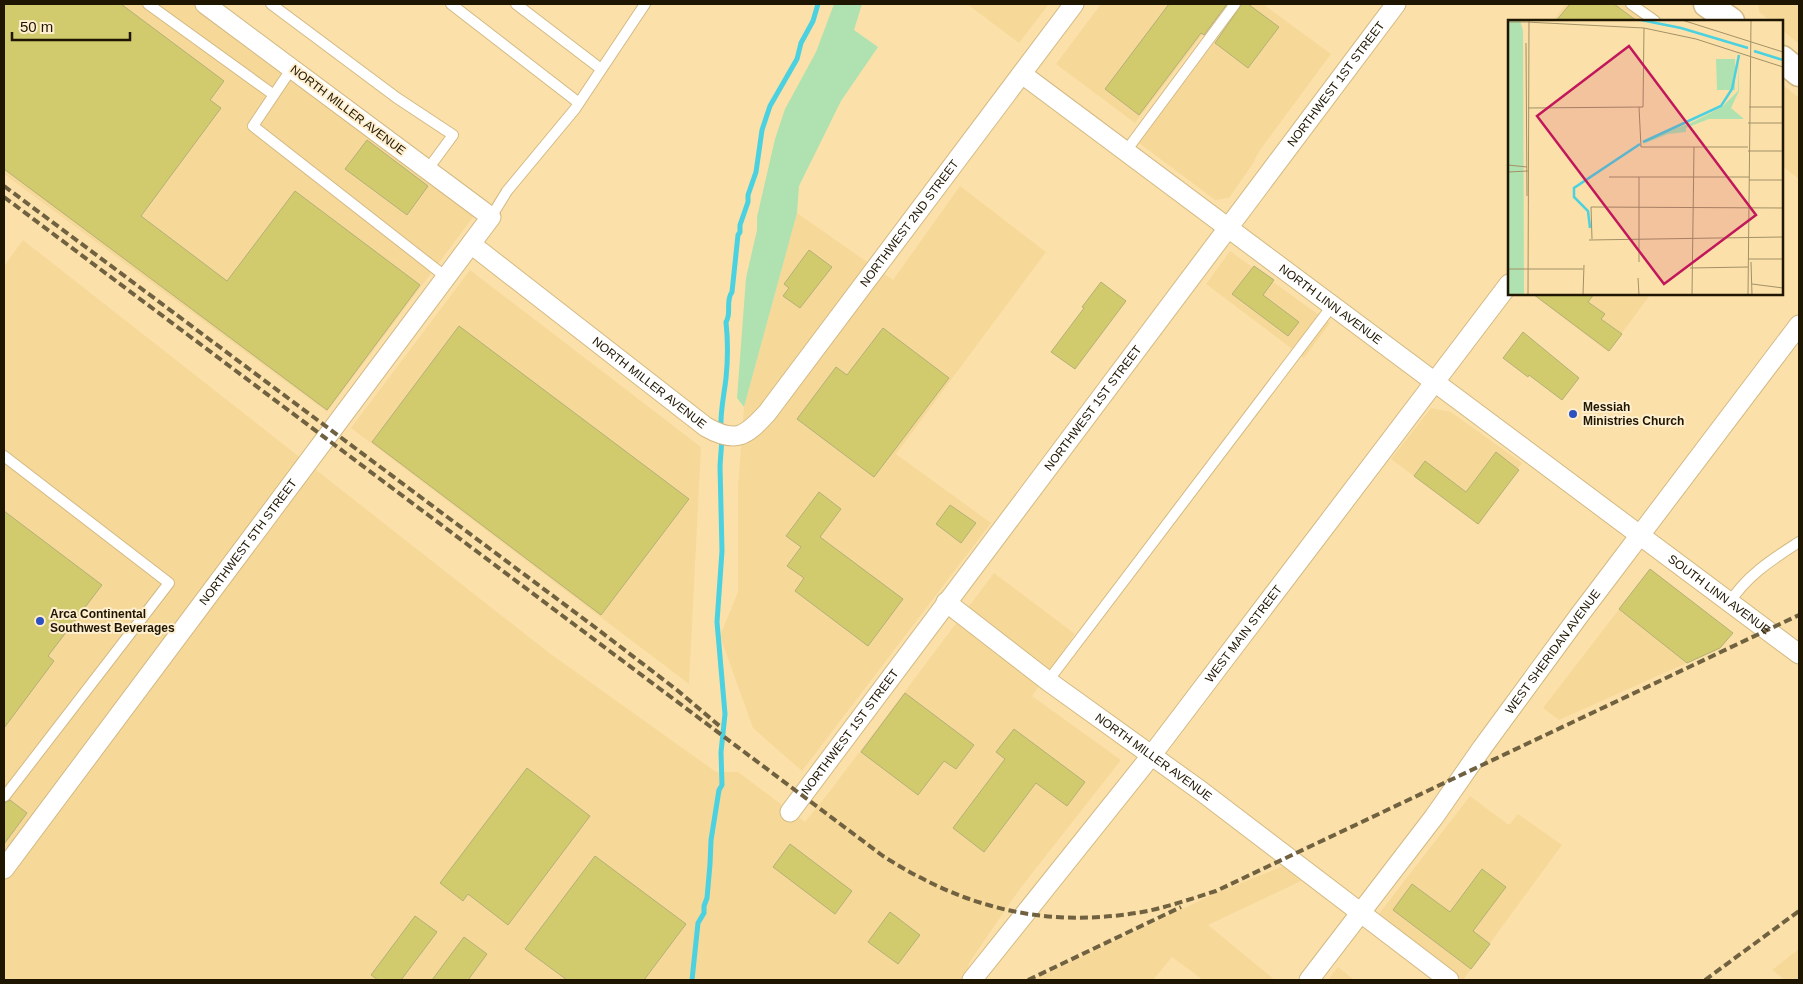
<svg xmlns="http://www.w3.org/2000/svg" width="1803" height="984" viewBox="0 0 1803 984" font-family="Helvetica,sans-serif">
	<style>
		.built { fill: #f6d899 }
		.green { fill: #afe2b0 }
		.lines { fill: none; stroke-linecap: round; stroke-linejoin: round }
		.stream { stroke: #4bd1e0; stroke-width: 5 }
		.building { fill: #d1cb6e; stroke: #b3b077 }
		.lane-casing { stroke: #d3b983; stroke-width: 12 }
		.street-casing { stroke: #d3b983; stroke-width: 21 }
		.secondary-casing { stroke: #d3b983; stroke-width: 29 }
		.lane { stroke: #fff; stroke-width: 10 }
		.street { stroke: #fff; stroke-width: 19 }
		.secondary { stroke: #fff; stroke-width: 26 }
		.rail { stroke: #706140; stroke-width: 4; stroke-dasharray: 8 4; stroke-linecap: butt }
		.poi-dot { fill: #2c52c2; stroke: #ffefcf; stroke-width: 2 }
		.labels { text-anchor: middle; stroke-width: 4; stroke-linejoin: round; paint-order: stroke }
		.street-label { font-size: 12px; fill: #1f1602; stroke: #ffefcf }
		.poi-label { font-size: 12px; font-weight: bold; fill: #1f1602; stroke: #ffefcf; text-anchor: start }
		.inset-river { fill: none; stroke: #4bd1e0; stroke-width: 2.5 }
		.inset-road { fill: none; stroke: #a39066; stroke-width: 1 }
		.view { fill: #c2185b; fill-opacity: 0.15; stroke: #c2185b; stroke-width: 2.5 }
		.inset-edge { fill: none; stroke: #1f1602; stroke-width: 2.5 }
	</style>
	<rect width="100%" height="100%" fill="#fbe1a9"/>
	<path class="built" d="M 4,4 L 219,4 L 313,75 L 486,200 L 327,412 L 4,174 Z
		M 967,4 L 1049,4 L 1019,43 Z
		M 1101,4 L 1226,4 L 1135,123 L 1056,64 Z
		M 1243,4 L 1263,4 L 1331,54 L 1260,150 L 1252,165 L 1229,198 L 1215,200 L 1139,143 Z
		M 1566,4 L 1639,4 L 1663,21 L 1553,21 Z
		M 1758,4 L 1799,4 L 1799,44 L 1782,30 L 1782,21 L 1770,21 L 1759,12 Z
		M 1782,84 L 1799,98 L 1799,179 L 1782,166 Z
		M 960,186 L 1046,252 L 896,454 L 991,523 L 802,771 L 753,728 L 720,636 L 738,592 L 738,487 L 744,407 L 797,213 L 893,280 Z
		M 23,240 L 548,652 L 716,772 L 738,772 L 805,822 L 830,791 L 994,573 L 1075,634 L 1032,696 L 1121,760 L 1019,890 L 969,963 L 966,980 L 4,980 L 4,266 Z
		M 1230,251 L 1330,323 L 1304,358 L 1206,284 Z
		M 470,270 L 701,447 L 689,684 L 351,428 Z
		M 1532,294 L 1649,294 L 1650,295 L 1608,352 Z
		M 1431,408 L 1451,412 L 1522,463 L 1479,525 L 1391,459 Z
		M 1650,569 L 1733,633 L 1720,648 L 1559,720 L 1543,708 Z
		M 1470,796 L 1509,825 L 1518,814 L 1562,845 L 1463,980 L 1378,915 Z
		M 1284,866 L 1301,881 L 1208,925 L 1275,980 L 1203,980 L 1172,957 L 1153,980 L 1033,980 L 1216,893 Z
		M 1799,949 L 1799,980 L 1785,980 L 1772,970 Z
		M 1338,967 L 1354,980 L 1328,980 Z"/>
	<path class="green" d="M 834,4 L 862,4 L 854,30 L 878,47 L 841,101 L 799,186 L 797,213 L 744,407 L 737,398 L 746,278 L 757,230 L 757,217 L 775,139 L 785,109 L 816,52 Z"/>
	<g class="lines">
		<path class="stream" d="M 721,430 C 720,411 724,396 726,378 C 728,359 728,341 726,322 C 732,313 725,301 732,292 L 738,235 L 740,232 L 740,225 L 748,202 L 748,195 L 756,172 L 762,130 L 770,106 L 797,59 L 801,43 L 813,21 L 818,4
			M 692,980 L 698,923 L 704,913 L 704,906 L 707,898 L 710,864 L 711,840 L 719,790 L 722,785 L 721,752 L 725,714 L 717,622 L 722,551 L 720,466 L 722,438"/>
	</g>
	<path class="building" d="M 4,4 L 121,4 L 224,81 L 210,100 L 221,108 L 141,216 L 227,281 L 295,191 L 420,285 L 327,410 L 4,169 Z
		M 1169,4 L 1227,4 L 1204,35 L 1201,33 L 1139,115 L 1105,89 Z
		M 1242,4 L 1248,4 L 1279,27 L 1248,68 L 1215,43 Z
		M 1570,4 L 1614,4 L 1637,21 L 1556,21 Z
		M 367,140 L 428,186 L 407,215 L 345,169 Z
		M 809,250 L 832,267 L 800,308 L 783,296 L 789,288 L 784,284 Z
		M 1254,266 L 1274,280 L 1263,295 L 1299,322 L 1288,336 L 1232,294 Z
		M 1101,282 L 1126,301 L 1075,369 L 1051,352 L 1084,308 L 1082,307 Z
		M 1533,294 L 1594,294 L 1588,302 L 1605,314 L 1601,319 L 1622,334 L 1609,351 Z
		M 459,326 L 689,499 L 601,615 L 372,442 Z
		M 883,328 L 949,378 L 874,477 L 797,419 L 836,367 L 847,375 Z
		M 1523,332 L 1579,378 L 1562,400 L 1529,375 L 1528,377 L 1503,358 Z
		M 1496,452 L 1519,470 L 1478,524 L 1414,476 L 1425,461 L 1466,492 Z
		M 819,492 L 841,509 L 820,537 L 903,599 L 868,646 L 795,591 L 804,578 L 787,566 L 801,547 L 786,536 Z
		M 950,505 L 976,523 L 961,543 L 936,524 Z
		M 4,511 L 102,585 L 48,656 L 54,661 L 4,728 Z
		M 1650,569 L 1733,633 L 1720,648 L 1687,663 L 1619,609 Z
		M 905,693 L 974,745 L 956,769 L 944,761 L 918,795 L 861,752 Z
		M 1014,729 L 1085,782 L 1067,806 L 1036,783 L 984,852 L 953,828 L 1005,759 L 996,752 Z
		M 527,768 L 590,816 L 508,925 L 468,894 L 463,901 L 440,883 Z
		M 10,800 L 27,813 L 4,844 L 4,803 Z
		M 790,844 L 852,891 L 835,914 L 773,867 Z
		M 595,856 L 686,924 L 644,980 L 567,980 L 525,949 Z
		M 1482,869 L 1506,887 L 1473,931 L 1490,944 L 1471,969 L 1393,910 L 1412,884 L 1450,912 Z
		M 890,912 L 920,935 L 898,964 L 868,942 Z
		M 415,916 L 437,932 L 401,980 L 378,980 L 371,975 Z
		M 464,937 L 487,954 L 468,980 L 432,980 Z"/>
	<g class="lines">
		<g class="lane-casing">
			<path id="lane" d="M 148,4 L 274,95
				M 271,4 L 397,98 L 453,135 L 428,169
				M 451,4 L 579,103
				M 516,4 L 601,69
				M 1631,4 L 1655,21
				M 292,68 L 253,126 L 446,277
				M 1126,151 L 1235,4
				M 491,217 L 507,191 L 575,109 L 645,4
				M 4,456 L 169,583 L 5,796
				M 1730,602 C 1747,575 1773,559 1799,542
				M 1048,681 L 1332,306"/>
		</g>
		<g class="street-casing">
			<g id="street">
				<path id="s1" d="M 1022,74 L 1799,654"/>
				<path id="s2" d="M 471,244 L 706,427 C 736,444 746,436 767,413 L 1074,4"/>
				<path id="s3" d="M 946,602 L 1048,681 L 1201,791 L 1449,980"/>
				<path id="s4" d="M 790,812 L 1396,4"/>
				<path id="s5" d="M 4,869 L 491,217 L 205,4"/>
				<path id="s6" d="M 972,980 L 1151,756 L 1509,284"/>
				<path id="s7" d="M 1309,980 L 1434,817 L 1482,748 L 1578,617 L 1799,325"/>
			</g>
		</g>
		<g class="secondary-casing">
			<path id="secondary" d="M 1707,4 L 1731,21
				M 1782,59 L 1799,73"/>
		</g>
		<use href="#lane" class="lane"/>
		<use href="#street" class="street"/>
		<use href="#secondary" class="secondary"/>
		<path class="rail" d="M 4,186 L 592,625 L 677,690 L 722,728
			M 4,197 L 883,856 C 963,907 1042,928 1136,913 C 1163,909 1190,899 1216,891 L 1799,615
			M 1028,980 L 1181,907
			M 1705,980 L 1799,911"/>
	</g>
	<g class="poi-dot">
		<circle cx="1573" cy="414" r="5"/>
		<circle cx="40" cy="621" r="5"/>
	</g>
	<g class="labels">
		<g class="street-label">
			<text dy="4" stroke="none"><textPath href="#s4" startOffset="910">NORTHWEST 1ST STREET</textPath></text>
			<text transform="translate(348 110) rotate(37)" y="4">NORTH MILLER AVENUE</text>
			<text dy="4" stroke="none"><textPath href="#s2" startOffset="606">NORTHWEST 2ND STREET</textPath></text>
			<text dy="4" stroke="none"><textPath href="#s1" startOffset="385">NORTH LINN AVENUE</textPath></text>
			<text dy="4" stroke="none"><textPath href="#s2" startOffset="226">NORTH MILLER AVENUE</textPath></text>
			<text dy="4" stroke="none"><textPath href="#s4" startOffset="505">NORTHWEST 1ST STREET</textPath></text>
			<text dy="4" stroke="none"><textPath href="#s5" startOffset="408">NORTHWEST 5TH STREET</textPath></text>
			<text dy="4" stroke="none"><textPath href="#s1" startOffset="870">SOUTH LINN AVENUE</textPath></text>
			<text dy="4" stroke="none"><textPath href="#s6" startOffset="440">WEST MAIN STREET</textPath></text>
			<text dy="4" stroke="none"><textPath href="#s7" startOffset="409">WEST SHERIDAN AVENUE</textPath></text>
			<text dy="4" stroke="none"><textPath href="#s4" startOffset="100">NORTHWEST 1ST STREET</textPath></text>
			<text dy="4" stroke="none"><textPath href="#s3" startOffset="259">NORTH MILLER AVENUE</textPath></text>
		</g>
		<g class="poi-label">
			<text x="1583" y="411">Messiah<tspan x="1583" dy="14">Ministries Church</tspan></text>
			<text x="50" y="618">Arca Continental<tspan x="50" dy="14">Southwest Beverages</tspan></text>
		</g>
	</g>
	<g transform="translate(1508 20)">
		<rect width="275" height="275" fill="#fbe1a9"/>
		<path d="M 0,0 L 12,0 L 15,11 L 16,275 L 0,275 ZM 230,36 L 231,71 L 223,88 L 236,99 L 201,99 L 178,108 L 178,112 L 160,114 L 135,124 L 154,112 L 181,104 L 214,87 L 230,71 ZM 208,39 L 227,39 L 227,70 L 209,70 Z" fill="#afe2b0"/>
		<path class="inset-river" d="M 133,0 L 173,8 L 240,28M 246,31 L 275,40M 135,122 L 213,86 L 224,69 L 231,35M 82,208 L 80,191 L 66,177 L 66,168 L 132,124"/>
		<path class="inset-road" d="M 174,0 L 275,32M 0,2 L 18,2M 18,2 L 136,8 L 188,19 L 275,47M 18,23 L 19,176M 131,87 L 133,127 L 240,127M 241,87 L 275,87M 20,88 L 135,87 L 136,8M 240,103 L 275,103M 240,131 L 275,131M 0,145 L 19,147M 0,152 L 20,151M 101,157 L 241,157M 241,160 L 275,160M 84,219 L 83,187 L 275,188M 81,220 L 275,217M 240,239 L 275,239M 131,242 L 131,157M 243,242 L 244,275M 182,248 L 240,247M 0,249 L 75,249M 130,258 L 131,275M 244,264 L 275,268M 20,275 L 21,0M 75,275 L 76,245M 184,275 L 186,127M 240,275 L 243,0"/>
		<path class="view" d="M 121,26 L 248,195 L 156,264 L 29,96 Z"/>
		<rect width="275" height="275" class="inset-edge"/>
	</g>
	<rect width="1803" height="984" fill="none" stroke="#1f1602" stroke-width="10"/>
	<path d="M12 32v8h118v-8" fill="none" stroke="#1f1602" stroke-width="2.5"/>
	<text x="20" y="32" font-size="15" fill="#1f1602" stroke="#ffefcf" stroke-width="4" paint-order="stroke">50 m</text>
</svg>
